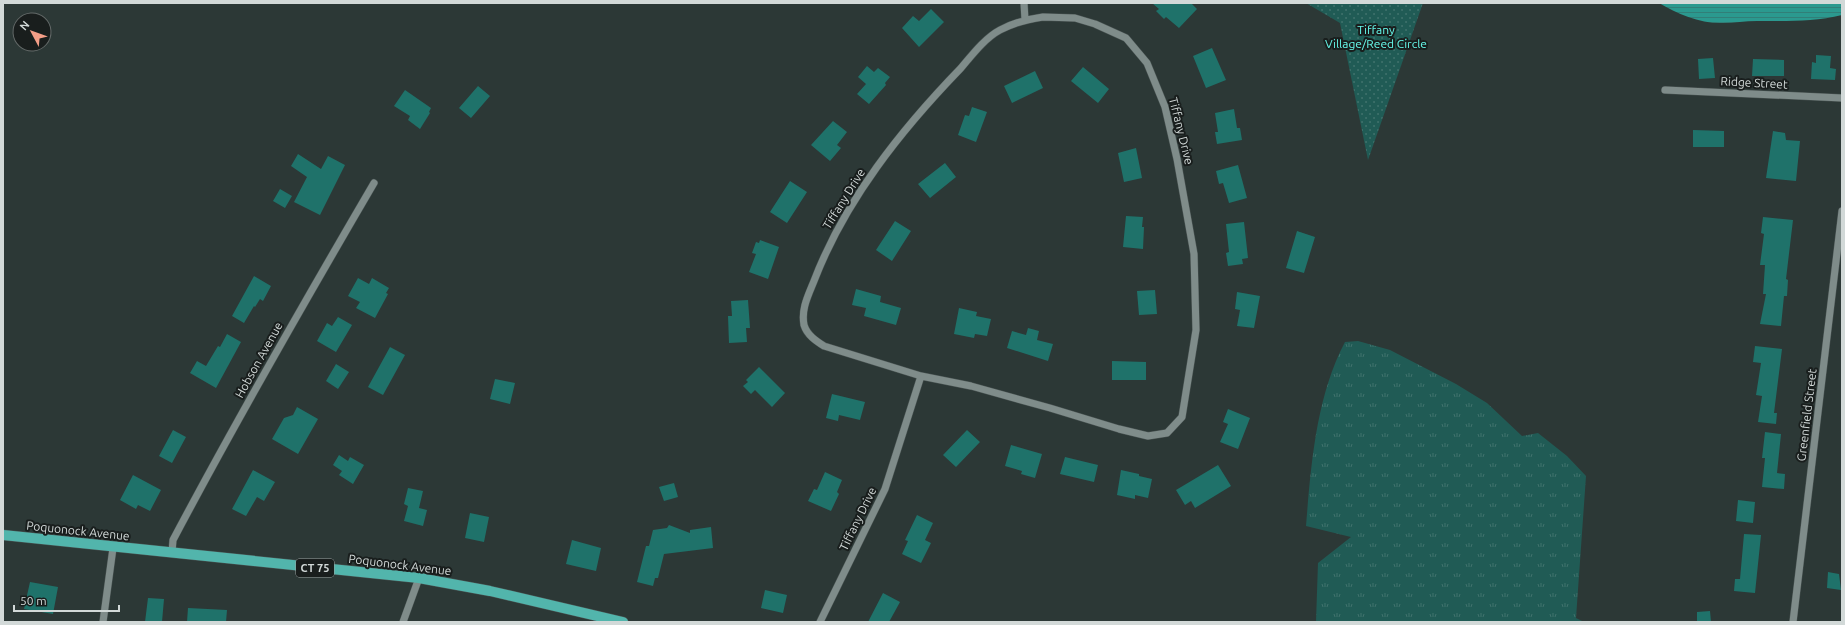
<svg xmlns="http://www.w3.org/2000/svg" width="1845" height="625" viewBox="0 0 1845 625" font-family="Ubuntu,sans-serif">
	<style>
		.grass { fill: url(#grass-tufts) }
		.park { fill: url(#park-dots) }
		.water { fill: url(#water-rules) }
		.building { fill: #1f726a }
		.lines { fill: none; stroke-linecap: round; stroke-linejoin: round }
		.minor-casing { stroke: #495352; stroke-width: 8 }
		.major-casing { stroke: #495352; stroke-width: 11 }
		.minor { stroke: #7f8c8a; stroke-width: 7 }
		.major { stroke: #52b5ac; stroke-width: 10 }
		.labels { text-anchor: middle; stroke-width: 4; stroke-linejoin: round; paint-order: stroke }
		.shield { fill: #191e1d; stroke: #9aa1a0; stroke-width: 1 }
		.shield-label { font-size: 11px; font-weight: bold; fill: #d2d9d8 }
		.park-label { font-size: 12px; fill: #66f9eb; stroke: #191e1d }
		.street-label { font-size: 12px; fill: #d2d9d8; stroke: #191e1d }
	</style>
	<defs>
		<pattern id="grass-tufts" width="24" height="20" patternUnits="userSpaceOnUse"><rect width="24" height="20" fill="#205b55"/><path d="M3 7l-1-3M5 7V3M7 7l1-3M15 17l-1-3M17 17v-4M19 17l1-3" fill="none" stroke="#40726d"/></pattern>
		<pattern id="park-dots" width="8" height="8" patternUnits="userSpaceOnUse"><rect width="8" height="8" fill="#205b55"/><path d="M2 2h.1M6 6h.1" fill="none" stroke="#40726d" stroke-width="1.8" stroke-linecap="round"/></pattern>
		<pattern id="water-rules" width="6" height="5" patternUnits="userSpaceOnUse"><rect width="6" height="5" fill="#2b998f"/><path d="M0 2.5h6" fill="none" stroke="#317f78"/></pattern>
	</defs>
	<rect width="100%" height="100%" fill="#2c3836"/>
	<path class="grass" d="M 1358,341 L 1390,350 L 1456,384 L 1487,403 L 1522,436 L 1538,433 L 1567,456 L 1586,476 L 1576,618 L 1584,622 L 1316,622 L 1318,563 L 1351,537 L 1306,526 C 1311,465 1316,397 1345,342 Z"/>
	<path class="park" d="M 1306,3 L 1423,3 L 1368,160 L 1340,23 Z"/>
	<path class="water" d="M 1659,3 L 1842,3 L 1842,15 C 1814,22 1786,21 1757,21 C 1745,21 1734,23 1723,23 C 1702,24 1677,14 1659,3 Z"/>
	<path class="building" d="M 1152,3 L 1191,3 L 1197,9 L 1179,28 L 1166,17 L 1164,19 L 1156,11 L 1159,9 Z
		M 931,9 L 944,22 L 919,47 L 902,28 L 913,16 L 919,21 Z
		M 1212,48 L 1226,80 L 1206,88 L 1193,56 Z
		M 1816,55 L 1831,56 L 1830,68 L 1836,69 L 1835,80 L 1811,79 L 1812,62 L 1816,63 Z
		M 1713,58 L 1715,78 L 1699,79 L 1698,59 Z
		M 1753,59 L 1784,60 L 1784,76 L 1752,76 Z
		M 867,66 L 874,72 L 878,68 L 890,77 L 885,83 L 886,85 L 869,104 L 857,94 L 866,84 L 858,77 Z
		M 1083,67 L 1109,89 L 1098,103 L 1071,81 Z
		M 1035,71 L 1043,88 L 1012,103 L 1004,86 Z
		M 478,86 L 490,96 L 471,118 L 459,108 Z
		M 405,90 L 431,108 L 429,112 L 430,113 L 420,129 L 408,120 L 410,116 L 394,106 Z
		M 972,107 L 987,112 L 976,142 L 958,135 L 965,115 L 969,116 Z
		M 1234,109 L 1237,128 L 1240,128 L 1242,140 L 1217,144 L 1215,132 L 1218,132 L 1215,113 Z
		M 833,121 L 847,132 L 837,145 L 841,148 L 830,161 L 811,145 Z
		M 1693,130 L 1724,131 L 1724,147 L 1693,147 Z
		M 1773,131 L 1785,133 L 1786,140 L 1800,141 L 1796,181 L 1766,178 Z
		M 1136,148 L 1142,178 L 1124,182 L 1118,153 Z
		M 298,154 L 321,169 L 328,156 L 345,165 L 320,215 L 294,202 L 307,177 L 291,166 Z
		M 945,163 L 956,177 L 930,198 L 918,184 Z
		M 1238,165 L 1247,198 L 1229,203 L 1223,183 L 1219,184 L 1216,171 Z
		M 790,181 L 807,192 L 787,223 L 770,212 Z
		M 280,189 L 292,196 L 285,208 L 273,201 Z
		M 1126,216 L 1143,217 L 1142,227 L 1144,227 L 1143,249 L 1123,247 Z
		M 1763,217 L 1793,220 L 1786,279 L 1788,280 L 1787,296 L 1784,296 L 1781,326 L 1760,324 L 1766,294 L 1763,294 L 1765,265 L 1760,265 L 1764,234 L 1761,233 Z
		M 895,221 L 911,231 L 892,261 L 876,250 Z
		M 1244,222 L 1248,258 L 1242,259 L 1243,264 L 1228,266 L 1226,253 L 1229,252 L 1226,224 Z
		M 1297,231 L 1315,237 L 1304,273 L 1286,268 Z
		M 760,240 L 779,247 L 768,279 L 749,272 L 756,254 L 752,253 L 756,242 L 759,243 Z
		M 254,276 L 271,286 L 263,301 L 260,299 L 255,307 L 254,306 L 244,323 L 232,316 Z
		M 358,278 L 369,284 L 372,278 L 389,288 L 386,293 L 388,294 L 375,318 L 356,308 L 360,302 L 348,296 Z
		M 856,289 L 881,296 L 880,302 L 901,308 L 896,325 L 864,316 L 866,308 L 852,305 Z
		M 1155,290 L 1157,314 L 1139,315 L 1137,291 Z
		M 1237,292 L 1260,296 L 1254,328 L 1237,326 L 1240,310 L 1235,309 Z
		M 748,300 L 750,328 L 746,328 L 747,342 L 729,343 L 728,316 L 732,316 L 731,301 Z
		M 959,308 L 977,312 L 976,316 L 991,319 L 987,336 L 975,334 L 974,338 L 954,334 Z
		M 338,317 L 352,325 L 336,352 L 317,341 L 327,323 L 332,326 Z
		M 1028,328 L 1039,331 L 1037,340 L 1053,344 L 1048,361 L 1007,348 L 1012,331 L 1026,335 Z
		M 227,334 L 241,342 L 216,388 L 190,373 L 197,361 L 206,366 L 218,346 L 220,347 Z
		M 1755,346 L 1782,349 L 1774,413 L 1777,413 L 1776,424 L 1758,422 L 1762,396 L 1756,395 L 1761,363 L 1753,362 Z
		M 390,347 L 405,355 L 383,395 L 368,387 Z
		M 1112,361 L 1146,362 L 1146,380 L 1112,380 Z
		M 336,364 L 349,372 L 338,389 L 326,381 Z
		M 759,367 L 785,393 L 772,407 L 755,390 L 751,394 L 743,386 L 748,382 L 746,380 Z
		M 495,379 L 515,383 L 510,404 L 490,399 Z
		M 832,394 L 865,402 L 860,420 L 839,415 L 838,421 L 826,418 Z
		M 297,407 L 318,419 L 298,454 L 272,439 L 284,418 L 293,415 Z
		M 1228,409 L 1250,418 L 1238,449 L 1220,442 L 1228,424 L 1223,422 Z
		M 173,430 L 186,437 L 172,463 L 159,456 Z
		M 967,430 L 980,442 L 956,467 L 943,455 Z
		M 1765,432 L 1781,434 L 1777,473 L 1785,474 L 1784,489 L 1762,487 L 1765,458 L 1762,458 Z
		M 1011,445 L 1042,454 L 1035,478 L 1021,474 L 1022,471 L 1005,466 Z
		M 339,455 L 348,461 L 350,457 L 364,465 L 353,484 L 339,475 L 342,471 L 333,465 Z
		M 1065,457 L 1098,465 L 1094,482 L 1060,474 Z
		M 1218,465 L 1231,486 L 1195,508 L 1191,501 L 1185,505 L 1176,490 Z
		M 253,470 L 275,482 L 264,501 L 257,497 L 246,516 L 232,509 Z
		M 1121,470 L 1139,474 L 1139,476 L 1152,479 L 1148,498 L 1135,495 L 1135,499 L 1117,495 Z
		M 825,472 L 842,480 L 837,492 L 839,494 L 831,511 L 808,501 L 814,489 L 817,490 Z
		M 133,475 L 161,490 L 150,511 L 138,505 L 136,509 L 120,500 Z
		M 674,483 L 678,497 L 664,501 L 659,487 Z
		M 408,488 L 423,491 L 419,508 L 427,510 L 423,526 L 404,521 L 408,506 L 404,504 Z
		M 1738,500 L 1755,502 L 1753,523 L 1736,521 Z
		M 470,513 L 489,517 L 484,542 L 465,538 Z
		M 917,515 L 933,523 L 925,540 L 931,543 L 921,563 L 902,554 L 908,541 L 905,540 Z
		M 669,525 L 690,533 L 690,530 L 711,527 L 713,548 L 664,554 L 658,578 L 655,578 L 653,586 L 637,582 L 646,546 L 649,546 L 653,530 L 667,528 Z
		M 1744,534 L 1761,535 L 1755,593 L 1734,591 L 1735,579 L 1740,579 Z
		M 572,540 L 601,548 L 596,571 L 566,564 Z
		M 1828,572 L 1839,574 L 1841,590 L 1827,588 Z
		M 30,582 L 58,587 L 53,614 L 24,609 Z
		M 765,590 L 787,595 L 783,613 L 761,608 Z
		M 883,593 L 900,602 L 889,622 L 868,622 Z
		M 148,598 L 164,599 L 162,622 L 145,622 Z
		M 188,608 L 227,610 L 226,622 L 187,622 Z
		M 1710,611 L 1711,622 L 1697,622 L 1697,612 Z"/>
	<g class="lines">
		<g class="minor-casing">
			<path id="minor" d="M 1024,3 L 1025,20
				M 1043,17 L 1075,18 L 1095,24 L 1126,38 L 1147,63 L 1165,107 L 1177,159 L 1194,254 L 1196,330 L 1182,417 L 1167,433 L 1148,436 L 1119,429 L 1050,408 L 971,386 L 921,376 L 824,346 C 816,341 807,335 804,325 C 801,309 808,296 814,281 C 845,200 901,130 961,68 C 972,55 985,38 1000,30 C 1013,23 1029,19 1043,17 Z
				M 1665,90 L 1842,98
				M 172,552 L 173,540 C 237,419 305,301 374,183
				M 103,622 L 113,548
				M 403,622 L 419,578
				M 820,622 L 885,489 L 921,376
				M 1793,622 L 1842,211"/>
		</g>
		<g class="major-casing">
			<path id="major" d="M 3,535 L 419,578 L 490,591 L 623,622"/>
		</g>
		<use href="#minor" class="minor"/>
		<use href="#major" class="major"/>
	</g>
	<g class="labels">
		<rect class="shield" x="296" y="559" width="38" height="18" rx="3"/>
		<g class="shield-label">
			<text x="315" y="572">CT 75</text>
		</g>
		<g class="park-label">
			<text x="1376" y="34">Tiffany<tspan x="1376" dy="14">Village/Reed Circle</tspan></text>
		</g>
		<g class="street-label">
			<text transform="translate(1754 83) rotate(3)" y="4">Ridge Street</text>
			<text transform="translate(1181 131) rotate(76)" y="4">Tiffany Drive</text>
			<text transform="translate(844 199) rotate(-58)" y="4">Tiffany Drive</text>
			<text transform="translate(259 360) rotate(-61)" y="4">Hobson Avenue</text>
			<text transform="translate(1807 415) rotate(-83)" y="4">Greenfield Street</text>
			<text transform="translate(858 519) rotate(-64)" y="4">Tiffany Drive</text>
			<text transform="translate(78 531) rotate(6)" y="4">Poquonock Avenue</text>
			<text transform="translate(400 565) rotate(7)" y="4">Poquonock Avenue</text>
		</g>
	</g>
	<rect width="1845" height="625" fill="none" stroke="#d2d9d8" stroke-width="8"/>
	<g transform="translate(32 32) rotate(311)"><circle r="19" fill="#191e1d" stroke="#636968"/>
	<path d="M0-3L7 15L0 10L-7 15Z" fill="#f49e87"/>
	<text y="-6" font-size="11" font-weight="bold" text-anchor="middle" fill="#d2d9d8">N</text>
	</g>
	<path d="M14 605v6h105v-6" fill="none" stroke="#d2d9d8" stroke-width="2"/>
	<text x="20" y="605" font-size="12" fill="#d2d9d8" stroke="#191e1d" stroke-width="3" paint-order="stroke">50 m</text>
</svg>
